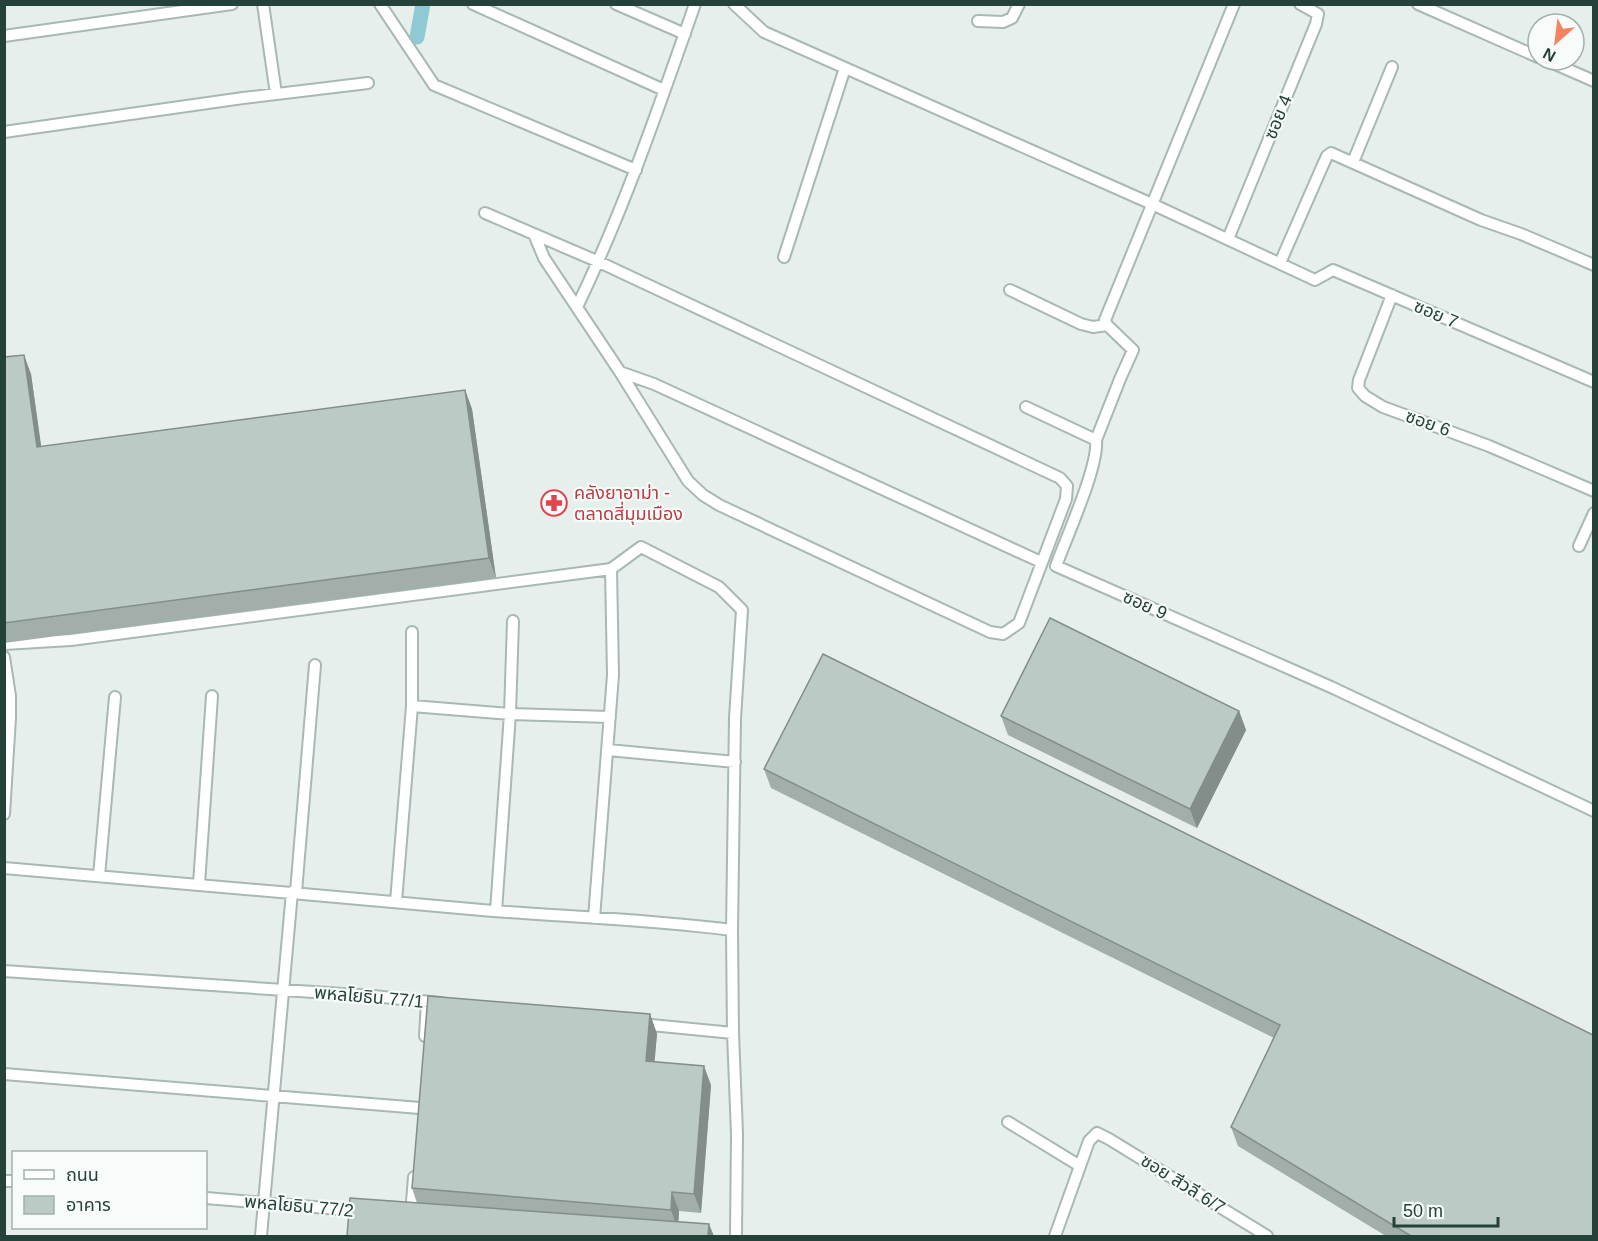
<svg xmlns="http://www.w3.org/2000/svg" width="1598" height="1241" viewBox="0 0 1598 1241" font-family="Arial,'Noto Sans Thai',sans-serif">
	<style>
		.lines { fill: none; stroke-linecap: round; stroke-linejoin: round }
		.canal { stroke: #8ec9d4; stroke-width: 15 }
		.minor-casing { stroke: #a8b8b2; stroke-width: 14 }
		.minor { stroke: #fff; stroke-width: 10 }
		.wall { fill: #a1aea9 }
		.shaded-wall { fill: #838d89 }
		.building { fill: #bbcac4; stroke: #838d89; stroke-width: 1.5 }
		.labels { text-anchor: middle; stroke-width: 4.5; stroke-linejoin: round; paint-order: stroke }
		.street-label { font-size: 18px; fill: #24423a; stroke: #f7fbf9 }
		.health-label { font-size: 18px; fill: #be3a42; stroke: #f7fbf9; text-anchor: start }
	</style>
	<rect width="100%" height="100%" fill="#e6efeb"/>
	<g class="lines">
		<path class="canal" d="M 417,37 L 423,4"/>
		<g class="minor-casing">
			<path id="minor" d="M 263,4 L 276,94
				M 380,4 L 434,85 L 636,170
				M 473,4 L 664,90
				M 616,4 L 685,34
				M 734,4 L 764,32 L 1152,204 L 1315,280 L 1333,270 L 1594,382
				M 1234,4 L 1105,320 L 1107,325 L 1133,350 L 1120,379 L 1096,440 C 1099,466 1066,538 1056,566 L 1331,687 L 1594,811
				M 1418,4 L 1538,57
				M 978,21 L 1003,22 L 1012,18 L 1019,4
				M 4,36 L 232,4
				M 1546,60 L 1594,81
				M 4,132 L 243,98 L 368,83
				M 1353,162 L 1392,67
				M 485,213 L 599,262 L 1060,478 L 1067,486 L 1066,499 L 1019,623 L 1003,634 L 990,632 L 719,505 L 703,495 L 688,481 L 620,372 L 544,258 L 534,234
				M 1228,239 L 1316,24 L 1318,14 L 1300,4
				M 784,257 L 845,68
				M 1280,263 L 1322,167 L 1327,156 L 1331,153 L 1481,220 L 1521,234 L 1594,265
				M 1010,290 L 1081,324 L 1093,327 L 1107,325
				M 1392,295 L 1359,380 L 1358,388 L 1365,396 L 1383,407 L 1489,446 L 1594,491
				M 577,307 C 624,209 659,107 695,4
				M 620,372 L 654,384 L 1041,562
				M 1026,407 L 1096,440
				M 1579,546 L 1594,513
				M 4,644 L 71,640 L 611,569 L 641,547 L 719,587 L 742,610 L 735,718 L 732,930 L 733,1033 L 737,1134 L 736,1236
				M 4,657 L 10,696 L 10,718 L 4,814
				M 412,706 L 510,714 L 610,717
				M 608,750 L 735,762
				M 4,868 C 167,881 330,897 493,911 C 573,917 653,920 732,930
				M 99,876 L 115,697
				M 199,884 L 212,696
				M 296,892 L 315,665
				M 396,902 L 412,706 L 412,632
				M 496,911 L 510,714 L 513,621
				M 594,918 L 613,675 L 611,569
				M 4,971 L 373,996 L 441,1003
				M 641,1024 L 733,1033
				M 425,1036 L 427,1002
				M 4,1074 L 420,1108
				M 1008,1122 L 1080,1166
				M 4,1181 L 14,1181
				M 206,1198 L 362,1211
				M 411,1215 L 414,1177
				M 261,1236 L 292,892
				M 1055,1236 L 1089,1141 L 1097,1133 L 1109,1139 L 1267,1236"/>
		</g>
		<use href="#minor" class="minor"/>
	</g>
	<path class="wall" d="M 4,357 L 31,374 L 41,447 L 465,390 L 472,409 L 496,578 L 4,643 Z
		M 823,654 L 1593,1236 L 1386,1236 L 1238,1146 L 1231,1127 L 1274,1038 L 771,788 L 764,769 Z
		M 1239,711 L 1246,730 L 1197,828 L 1008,735 L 1001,716 Z
		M 650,1014 L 657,1034 L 654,1061 L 711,1085 L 701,1213 L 679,1211 L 678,1222 L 417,1203 L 412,1188 Z"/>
	<path class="shaded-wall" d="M 24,355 L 31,374 L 44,466 L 37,447 Z
		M 465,390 L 472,409 L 496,578 L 489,558 Z
		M 1239,711 L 1246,730 L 1197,828 L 1190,809 Z
		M 650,1014 L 657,1034 L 653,1080 L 646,1061 Z
		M 704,1066 L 711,1085 L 701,1213 L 694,1194 Z
		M 672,1192 L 679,1211 L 678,1230 L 671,1210 Z
		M 709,1224 L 714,1236 L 708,1236 Z"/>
	<path class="building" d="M 24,355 L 37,447 L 465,390 L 489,558 L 4,623 L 4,357 Z
		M 1050,618 L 1239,711 L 1190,809 L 1001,716 Z
		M 823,654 L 1593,1035 L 1593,1236 L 1411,1236 L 1231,1127 L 1280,1025 L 764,769 Z
		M 428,996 L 650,1014 L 646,1061 L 704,1066 L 694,1194 L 672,1192 L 671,1210 L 412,1188 Z
		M 350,1198 L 709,1224 L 708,1236 L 347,1236 Z"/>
	<defs>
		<g id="pharmacy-ring" transform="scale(1.35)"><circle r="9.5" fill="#f7fbf9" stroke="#e0444e" stroke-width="1.5"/><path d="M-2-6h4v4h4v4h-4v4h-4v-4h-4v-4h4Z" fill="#e0444e"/></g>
	</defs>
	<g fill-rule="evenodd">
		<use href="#pharmacy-ring" x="554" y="503"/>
	</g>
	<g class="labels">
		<g class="street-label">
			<text transform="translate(1278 117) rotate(-68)" y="6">ซอย 4</text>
			<text transform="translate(1436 314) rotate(23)" y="6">ซอย 7</text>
			<text transform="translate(1428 423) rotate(20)" y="6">ซอย 6</text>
			<text transform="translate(1145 605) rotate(24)" y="6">ซอย 9</text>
			<text transform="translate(369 997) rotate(5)" y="6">พหลโยธิน 77/1</text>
			<text transform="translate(1183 1184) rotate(32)" y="6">ซอย สีวลี 6/7</text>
			<text transform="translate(299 1206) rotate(5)" y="6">พหลโยธิน 77/2</text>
		</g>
		<g class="health-label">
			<text x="574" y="499">คลังยาอาม่า -<tspan x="574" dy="21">ตลาดสี่มุมเมือง</tspan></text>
		</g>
	</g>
	<rect width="1598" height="1241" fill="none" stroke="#24423a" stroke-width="12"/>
	<rect x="12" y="1151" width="195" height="78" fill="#f7fbf9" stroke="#a3b1ad" stroke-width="1.5"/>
	<rect x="24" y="1170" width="30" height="9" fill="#ffffff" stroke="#a3b1ad" stroke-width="1.5"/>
	<text x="66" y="1181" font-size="18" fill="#24423a">ถนน</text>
	<rect x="24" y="1196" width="30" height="18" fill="#bbcac4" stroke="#a3b1ad" stroke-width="1.5"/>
	<text x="66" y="1211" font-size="18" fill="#24423a">อาคาร</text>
	<g transform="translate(1556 42) rotate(208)"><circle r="28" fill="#f7fbf9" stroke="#a3b1ad" stroke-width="1.5"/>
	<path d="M0-4.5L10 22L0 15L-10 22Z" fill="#f4845f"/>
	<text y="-9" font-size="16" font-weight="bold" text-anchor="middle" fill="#24423a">N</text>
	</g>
	<path d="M1394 1217v9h104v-9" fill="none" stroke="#24423a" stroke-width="3"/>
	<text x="1403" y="1217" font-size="18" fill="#24423a" stroke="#f7fbf9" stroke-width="4.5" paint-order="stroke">50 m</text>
</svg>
